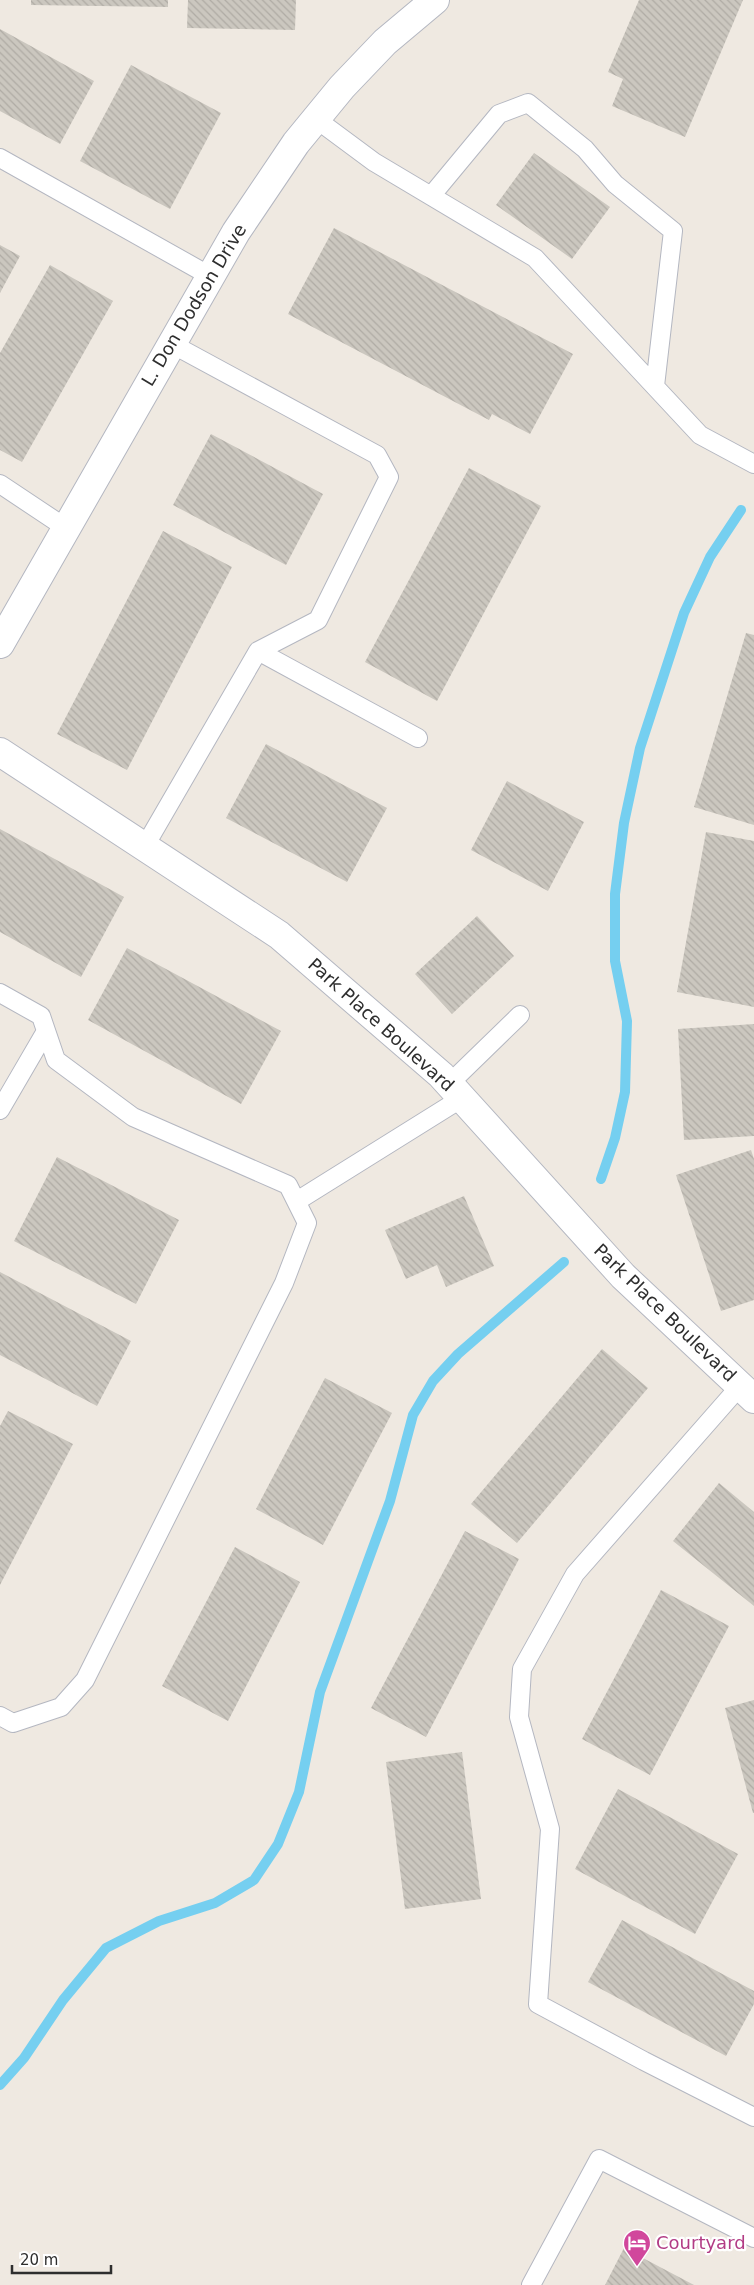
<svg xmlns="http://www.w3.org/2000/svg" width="754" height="2285" viewBox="0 0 754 2285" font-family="'DejaVu Sans',sans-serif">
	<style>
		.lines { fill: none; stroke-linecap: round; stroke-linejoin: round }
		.stream { stroke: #75cff0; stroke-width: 10 }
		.building { fill: url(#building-back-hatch) }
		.lane-casing { stroke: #b4b7c1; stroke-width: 20 }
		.street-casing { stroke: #b4b7c1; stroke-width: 30 }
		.secondary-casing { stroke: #b4b7c1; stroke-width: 30 }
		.lane { stroke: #fff; stroke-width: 18 }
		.street { stroke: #fff; stroke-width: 28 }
		.secondary { stroke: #fff; stroke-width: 28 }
		.labels { text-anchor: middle; stroke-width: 4.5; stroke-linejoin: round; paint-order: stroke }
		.street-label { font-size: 18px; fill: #2e2e2e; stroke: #fff }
		.hotel-label { font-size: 18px; fill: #b23c85; stroke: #fff; text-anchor: start }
	</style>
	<defs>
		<pattern id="building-back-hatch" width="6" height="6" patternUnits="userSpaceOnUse" patternTransform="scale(1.25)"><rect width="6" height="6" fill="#cbc7bf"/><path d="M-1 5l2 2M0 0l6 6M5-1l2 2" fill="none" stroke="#afaba4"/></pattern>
	</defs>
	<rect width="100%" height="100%" fill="#efe9e1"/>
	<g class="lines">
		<path class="stream" d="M 601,1179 L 615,1138 L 625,1092 L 627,1021 L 615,961 L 615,894 L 624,823 L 640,748 L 684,613 L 710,557 L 741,510
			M 0,2085 L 24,2058 L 63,2000 L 106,1948 L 159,1921 L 215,1903 L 254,1880 L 278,1844 L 299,1792 L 320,1692 L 390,1501 L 413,1415 L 433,1381 L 458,1354 L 564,1262"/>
	</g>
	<path class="building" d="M 31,0 L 168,0 L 168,7 L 31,5 Z
		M 188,0 L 296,0 L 295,30 L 187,28 Z
		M 639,0 L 743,0 L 685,137 L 612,106 L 623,79 L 608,72 Z
		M 0,29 L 94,81 L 60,144 L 0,111 Z
		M 131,65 L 221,113 L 170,209 L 80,161 Z
		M 534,153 L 610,207 L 572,259 L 496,205 Z
		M 334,228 L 573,354 L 530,434 L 492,414 L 489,420 L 288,314 Z
		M 0,245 L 20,256 L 0,293 Z
		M 50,265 L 113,301 L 22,462 L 0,450 L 0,353 Z
		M 211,434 L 323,494 L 286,565 L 173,505 Z
		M 469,468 L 541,506 L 437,701 L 365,662 Z
		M 163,531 L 232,567 L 127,770 L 57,734 Z
		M 746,633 L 754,635 L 754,825 L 694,807 Z
		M 266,744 L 387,808 L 347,882 L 226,818 Z
		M 507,781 L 584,822 L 548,891 L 471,850 Z
		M 0,829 L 124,897 L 81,977 L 0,932 Z
		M 706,832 L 754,841 L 754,1007 L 677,992 Z
		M 477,916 L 514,956 L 452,1014 L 415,974 Z
		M 127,948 L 281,1031 L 241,1104 L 88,1020 Z
		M 754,1024 L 754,1136 L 684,1140 L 678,1029 Z
		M 751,1150 L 754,1159 L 754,1300 L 721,1311 L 676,1175 Z
		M 57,1157 L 179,1220 L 136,1304 L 14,1241 Z
		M 464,1196 L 494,1266 L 446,1287 L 437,1265 L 406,1279 L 385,1230 Z
		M 0,1272 L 131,1341 L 97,1406 L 0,1355 Z
		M 602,1349 L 648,1388 L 517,1543 L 471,1504 Z
		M 325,1378 L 392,1413 L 323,1545 L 256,1509 Z
		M 8,1411 L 73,1444 L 0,1585 L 0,1426 Z
		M 719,1483 L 754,1512 L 754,1606 L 673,1541 Z
		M 465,1531 L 519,1559 L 426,1737 L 371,1708 Z
		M 235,1547 L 300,1582 L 228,1721 L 162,1686 Z
		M 661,1590 L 729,1626 L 650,1775 L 582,1739 Z
		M 754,1700 L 754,1813 L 753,1813 L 725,1708 Z
		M 462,1752 L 481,1899 L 405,1909 L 386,1762 Z
		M 618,1789 L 738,1854 L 695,1934 L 575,1869 Z
		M 622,1920 L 754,1991 L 754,2004 L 726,2056 L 588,1982 Z
		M 624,2248 L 694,2285 L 605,2285 Z"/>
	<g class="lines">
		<g class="lane-casing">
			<path id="lane" d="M 316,119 L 374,162 L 535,258 L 700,435 L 754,464
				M 0,158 L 210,276
				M 431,196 L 499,114 L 528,103 L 585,149 L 615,184 L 673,231 L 655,386
				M 0,484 L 66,528
				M 258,651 L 418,738
				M 145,846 L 258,651 L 318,620 L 389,477 L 377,455 L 170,343
				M 0,993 L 41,1016 L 56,1060 L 133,1117 L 288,1185 L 307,1223 L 284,1283 L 85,1680 L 61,1707 L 13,1723 L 0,1716
				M 449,1084 L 520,1015
				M 0,1110 L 46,1031
				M 297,1201 L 462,1098
				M 740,1386 L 575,1574 L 522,1669 L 519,1717 L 550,1829 L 538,2004 L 644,2061 L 754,2117
				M 531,2285 L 599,2159 L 754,2238"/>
		</g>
		<g class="street-casing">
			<path id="street" d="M 0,752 L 279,935 L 441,1075 L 623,1276 L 754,1399"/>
		</g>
		<g class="secondary-casing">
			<path id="secondary" d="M 0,644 L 236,232 L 296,143 L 342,87 L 385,42 L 435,0"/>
		</g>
		<use href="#lane" class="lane"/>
		<use href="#street" class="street"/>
		<use href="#secondary" class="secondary"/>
	</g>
	<defs>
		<g id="hotel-pin" transform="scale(1.4375)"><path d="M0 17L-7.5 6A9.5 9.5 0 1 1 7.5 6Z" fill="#d1479c" stroke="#fff"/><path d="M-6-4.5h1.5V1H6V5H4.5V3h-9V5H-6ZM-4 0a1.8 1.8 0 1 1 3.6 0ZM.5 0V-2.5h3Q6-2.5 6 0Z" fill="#fff"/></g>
	</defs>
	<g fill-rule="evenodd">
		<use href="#hotel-pin" x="637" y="2243"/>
	</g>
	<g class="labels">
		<g class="street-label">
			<text transform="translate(194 305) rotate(-59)" y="6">L. Don Dodson Drive</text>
			<text transform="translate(381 1025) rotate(42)" y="6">Park Place Boulevard</text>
			<text transform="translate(665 1313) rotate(44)" y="6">Park Place Boulevard</text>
		</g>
		<g class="hotel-label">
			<text x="656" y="2249">Courtyard</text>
		</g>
	</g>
	<path d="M12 2265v8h99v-8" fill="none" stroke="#2e2e2e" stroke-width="2.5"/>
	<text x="20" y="2265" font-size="15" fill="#2e2e2e" stroke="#ffffff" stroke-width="4" paint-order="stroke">20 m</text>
</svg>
